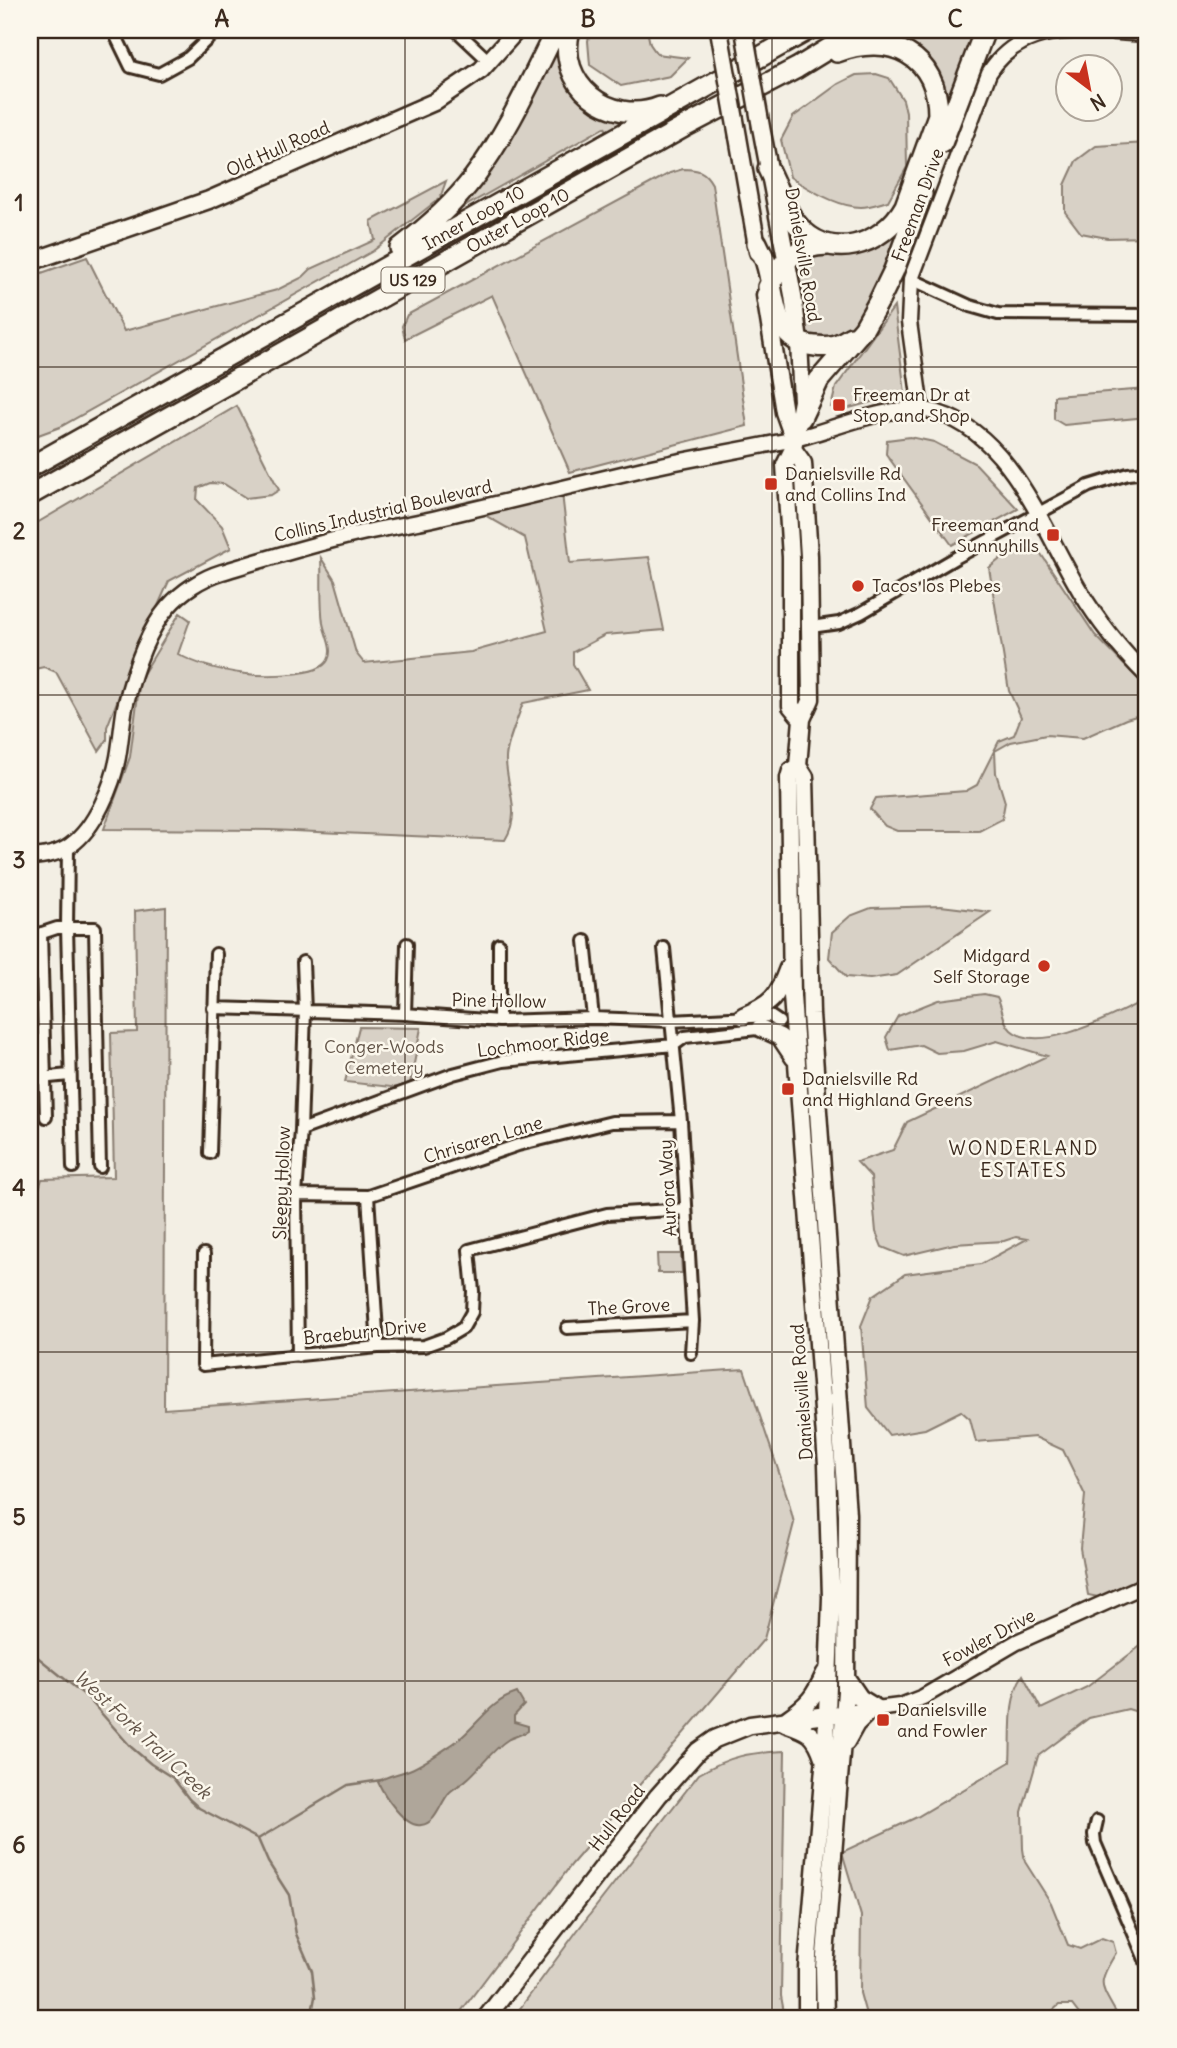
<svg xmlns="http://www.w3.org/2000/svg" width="1177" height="2048" viewBox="0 0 1177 2048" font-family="Delius,sans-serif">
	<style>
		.green { fill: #d8d1c6; stroke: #8a7e72; stroke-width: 2; fill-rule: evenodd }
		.water { fill: #afa69a; stroke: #817468; stroke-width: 2 }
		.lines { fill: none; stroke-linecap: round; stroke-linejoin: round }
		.stream { stroke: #817468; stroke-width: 2.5 }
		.minor-casing { stroke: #3b2a1e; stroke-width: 16 }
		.tertiary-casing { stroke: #3b2a1e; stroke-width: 19 }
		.secondary-casing { stroke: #3b2a1e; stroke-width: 21 }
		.motorway-casing { stroke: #3b2a1e; stroke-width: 24 }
		.minor { stroke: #fbf7ec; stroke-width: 10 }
		.tertiary { stroke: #fbf7ec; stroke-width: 14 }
		.secondary { stroke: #fbf7ec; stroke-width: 16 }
		.motorway { stroke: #fbf7ec; stroke-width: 19 }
		.secondary-bridge-casing { stroke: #3b2a1e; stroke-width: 21; stroke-linecap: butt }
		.secondary-bridge { stroke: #fbf7ec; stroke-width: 16 }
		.grid { fill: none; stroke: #3b2a1e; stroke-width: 2; stroke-opacity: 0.55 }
		.poi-dot { fill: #c8321e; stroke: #fbf7ec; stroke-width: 2.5 }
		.labels { text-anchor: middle; stroke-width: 5; stroke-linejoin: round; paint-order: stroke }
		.shield { fill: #fbf7ec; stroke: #75685c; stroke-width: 2 }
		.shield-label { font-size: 16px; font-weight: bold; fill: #3b2a1e }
		.street-label { font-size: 18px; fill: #3b2a1e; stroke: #fbf7ec }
		.poi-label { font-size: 18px; fill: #3b2a1e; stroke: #fbf7ec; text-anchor: start }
		.park-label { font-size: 18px; fill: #625448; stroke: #fbf7ec }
		.neighbourhood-label { font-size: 19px; letter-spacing: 2px; fill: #3b2a1e; stroke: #fbf7ec }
		.water-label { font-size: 19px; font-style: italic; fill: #645549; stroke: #fbf7ec }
		.neatline { fill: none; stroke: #3b2a1e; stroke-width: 2.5 }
		.grid-label { font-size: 23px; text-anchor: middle; font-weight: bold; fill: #3b2a1e }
	</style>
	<rect width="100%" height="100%" fill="#f3efe4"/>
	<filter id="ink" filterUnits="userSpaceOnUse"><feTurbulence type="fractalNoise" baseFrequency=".0143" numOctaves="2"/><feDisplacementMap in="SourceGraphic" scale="14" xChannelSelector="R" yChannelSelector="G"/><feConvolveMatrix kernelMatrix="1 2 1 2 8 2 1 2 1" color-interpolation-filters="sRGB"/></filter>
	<g filter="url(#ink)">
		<path class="green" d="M 560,30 L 565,63 L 622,117 L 624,125 L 431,235 ZM 605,127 L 607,131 L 460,215 L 457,211 Z
			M 590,30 L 647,30 L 650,44 L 657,54 L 688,58 L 670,76 L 621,86 L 590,65 L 588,41 Z
			M 875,30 L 981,30 L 890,268 L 849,336 L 803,339 L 792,261 L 835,250 L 906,211 L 937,82 L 870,39 L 870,33 Z
			M 876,74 L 889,78 L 903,100 L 906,112 L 907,167 L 888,201 C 880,203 870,207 861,207 C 839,207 808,189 790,177 L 781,140 L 793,117 L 838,84 L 856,75 Z
			M 1147,143 L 1147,237 L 1107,238 L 1081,233 L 1065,212 L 1065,185 L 1076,161 L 1096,146 Z
			M 683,169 C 698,169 705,171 712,184 L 747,426 L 570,472 L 492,295 L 405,339 L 402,326 L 407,315 L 670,173 Z
			M 446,181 L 440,198 L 373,251 L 60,427 L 30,438 L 30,277 L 87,257 L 124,331 L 277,290 L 303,277 L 311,269 L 375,240 L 371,221 Z
			M 894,307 L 905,393 L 842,410 L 831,407 L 836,387 Z
			M 1147,389 L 1147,417 L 1064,425 L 1054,419 L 1054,396 Z
			M 237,406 L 279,490 L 271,495 L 246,498 L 224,484 L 210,483 L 198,488 L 197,500 L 222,526 L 231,548 L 169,581 L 129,671 L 107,727 L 107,740 L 99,751 L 56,672 L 44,667 L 30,670 L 30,527 Z
			M 910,437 L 934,442 L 976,464 L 1018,509 L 952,545 L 886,454 L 887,440 Z
			M 562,493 L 570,563 L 649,557 L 664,630 L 605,635 L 573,652 L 573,664 L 588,690 L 523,703 C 518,718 505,746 506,761 C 507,790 522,813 505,840 L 270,830 L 104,829 L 130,757 L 140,679 L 180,613 L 190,620 L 178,654 C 197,665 224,671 246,674 C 263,676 320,677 328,660 C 334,649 325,635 323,623 C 320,602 322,579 321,558 L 335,580 L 356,653 L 364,663 L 471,652 L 547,631 L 525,538 L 483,514 Z
			M 1026,546 L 1041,554 L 1095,635 L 1147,688 L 1147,713 L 1126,719 L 1083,738 L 1046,735 L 1011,742 L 995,751 L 996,773 L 1005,802 L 1002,819 L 979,831 L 897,831 L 885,826 L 870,809 L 876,798 L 966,791 L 977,785 L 999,741 L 1014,735 L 1021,717 L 1009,691 L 989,568 L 1015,547 Z
			M 941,906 L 990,912 L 897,975 L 870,979 L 846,977 L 829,958 L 832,932 L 850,916 L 871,908 Z
			M 166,907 L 164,1409 L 744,1369 L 788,1499 L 794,1523 L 764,1639 L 572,1864 L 456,2018 L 30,2018 L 30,1218 L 42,1179 L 114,1177 L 111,1033 L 137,1032 L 135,911 Z
			M 984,994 L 997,997 C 1003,1007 1002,1022 1011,1030 C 1041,1056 1117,1013 1147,999 L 1147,1578 L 1098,1597 L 1088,1595 L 1080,1548 L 1085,1495 L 1063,1450 L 1035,1437 L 976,1442 L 970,1419 L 961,1411 L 925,1429 L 889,1435 L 868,1408 L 861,1326 L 873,1296 L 905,1274 L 981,1264 L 1027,1239 L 1016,1237 L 1004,1241 L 954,1244 L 904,1256 L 882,1247 L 876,1232 L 871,1177 L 857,1162 L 893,1150 L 907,1122 L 1047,1056 L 997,1041 L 964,1051 L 937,1053 L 921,1045 L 890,1050 L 886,1037 L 898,1016 L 938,1000 Z
			M 359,1027 L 421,1028 L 409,1089 L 345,1082 Z
			M 657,1254 L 681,1254 L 682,1273 L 658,1273 Z
			M 1147,1641 L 1147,1721 L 1141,1713 L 1128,1709 L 1089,1718 L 1038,1756 L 1022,1812 L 1023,1849 L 1025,1862 L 1051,1903 L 1068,1945 L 1080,1949 L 1102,1938 L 1113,1942 L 1116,1953 C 1095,1986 1101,1985 1119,2018 L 1082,2018 L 1072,2005 L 1059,2005 L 1050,2013 L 1050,2018 L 867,2018 L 860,1993 L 861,1916 L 842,1852 L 917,1817 L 1010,1762 C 1012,1734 1007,1698 1023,1675 L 1041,1709 L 1087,1687 Z
			M 785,1751 L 781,1996 L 785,2018 L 513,2018 L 577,1931 L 699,1774 C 732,1755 748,1753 785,1751 Z"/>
		<path class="water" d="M 517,1693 L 524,1705 L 514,1716 L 514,1722 L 528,1726 L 528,1731 C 522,1735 515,1736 509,1739 C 491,1750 481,1768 466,1780 C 461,1785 453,1788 449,1793 C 440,1803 437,1823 421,1825 C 405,1828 384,1795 378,1782 C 387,1775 399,1774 409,1770 C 426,1763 442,1751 457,1741 C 478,1725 490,1701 517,1693 Z"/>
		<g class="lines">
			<path class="stream" d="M 30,1651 L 87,1697 L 131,1747 L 151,1764 L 173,1778 L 189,1799 L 199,1808 L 258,1839 L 268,1862 L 289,1895 L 296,1934 L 312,1971 L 315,1997 L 311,2018
				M 258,1839 L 348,1785 L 381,1780"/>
			<g class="minor-casing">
				<path id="minor" d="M 113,30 L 131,67 L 159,74 L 188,58 L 217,30
					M 456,30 L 490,62
					M 911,279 L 970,306 L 998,314 L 1147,315
					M 811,627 L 839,623 L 861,613 L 957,557 L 1089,486 L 1128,474 L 1147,472
					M 68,848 L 67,927 L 73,1167
					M 41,933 L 46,1117
					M 30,937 L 57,928 L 95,928 L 100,1167
					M 585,941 L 593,1018
					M 499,944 L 499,1021
					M 664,948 L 681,1121 L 693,1321 L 691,1353
					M 213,1008 L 405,1014 L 499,1021 L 593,1018 L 671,1021 L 770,1016 L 779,1022
					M 405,1014 L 407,944
					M 30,1079 L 69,1075
					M 301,1130 L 453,1074 L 503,1061 L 674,1045 L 685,1037 L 766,1028
					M 210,1153 L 216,954
					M 296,1195 L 368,1196 L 518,1145 L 612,1122 L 681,1121
					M 368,1196 L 378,1347
					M 204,1254 L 203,1365 L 378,1347 L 424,1346 L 446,1338 L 463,1328 L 472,1312 L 473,1291 L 469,1250 L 607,1214 L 686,1209
					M 567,1328 L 693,1321
					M 298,1356 L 296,1195 L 301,1130 L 305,1011 L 303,962
					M 1097,1821 L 1094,1834 L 1095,1843 L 1147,1964"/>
			</g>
			<g class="tertiary-casing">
				<path id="tertiary" d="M 921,410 L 909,322 L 911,279 L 989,73 C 1024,17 1091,31 1147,34
					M 30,857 C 45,856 59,854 71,845 C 95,828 113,785 118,757 C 121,740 122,723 125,707 C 133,673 145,634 168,607 C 182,591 202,578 222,572 C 262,560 301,548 341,538 C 374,529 408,525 441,517 C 510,501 578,484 647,468 C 694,458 742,450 790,440 C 833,431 895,399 938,413 C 1012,436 1043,530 1080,591 C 1099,623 1121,650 1147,676
					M 845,1713 L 900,1706 L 923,1697 L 1017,1642 L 1147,1584"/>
			</g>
			<g class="secondary-casing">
				<path id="secondary" d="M 761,127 L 793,295 L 799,342 L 802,401 L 793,449 L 785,465 L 791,557 L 791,706 L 802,719
					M 738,137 L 758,252
					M 30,262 L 209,200 L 434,102 L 481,70 L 517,30
					M 765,295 L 784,412 L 794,440
					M 793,449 L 803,463 L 809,556 L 811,699 L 802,719 L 798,766 L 791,771 L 789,778 L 792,996 L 827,1464 L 831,1597 L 826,1744 L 807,1968 L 807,2018
					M 798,766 L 805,777 L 811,1014 L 847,1514 L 846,1691 L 824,1968 L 825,2018
					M 743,1016 C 772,1004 777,998 788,968
					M 760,1028 L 780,1037 L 794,1058
					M 847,1679 L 860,1698 L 878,1709
					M 787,1719 C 809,1704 814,1697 825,1673
					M 785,1723 C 808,1731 815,1733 823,1757
					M 846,1742 L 856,1724 L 870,1710
					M 486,2018 L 658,1796 L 698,1751 L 715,1739 L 750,1725 L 834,1714"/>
			</g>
			<g class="motorway-casing">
				<path id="motorway" d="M 570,30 C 555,84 610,127 660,107
					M 942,143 L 985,30
					M 768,169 C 777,187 784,208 796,223 C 828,264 883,246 905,206 L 938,115 C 938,55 890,32 837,52
					M 757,243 C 760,250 764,256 766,263 C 776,294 771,343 815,346 C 830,348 839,345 851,337
					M 400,248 C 428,227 453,205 474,177 C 508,132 531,80 556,30
					M 768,287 C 784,260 794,246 828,245
					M 801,418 L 819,380 L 864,328 L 879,301 L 894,270 L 922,194
					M 30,467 L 808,30
					M 30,495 L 686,126 L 797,68 L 859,30"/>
			</g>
			<use href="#minor" class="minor"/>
			<use href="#tertiary" class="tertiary"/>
			<use href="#secondary" class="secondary"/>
			<use href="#motorway" class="motorway"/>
			<g class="secondary-bridge-casing">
				<path id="secondary-bridge" d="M 719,30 L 738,137
					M 744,30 L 761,127"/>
			</g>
			<use href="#secondary-bridge" class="secondary-bridge"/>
		</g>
	</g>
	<path class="grid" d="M 405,30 L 405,2018M 772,30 L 772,2018M 30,367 L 1147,367M 30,695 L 1147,695M 30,1024 L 1147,1024M 30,1352 L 1147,1352M 30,1681 L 1147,1681"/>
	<g class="poi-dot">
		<rect x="832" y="398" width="14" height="14" rx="3.5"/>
		<rect x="764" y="477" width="14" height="14" rx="3.5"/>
		<rect x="1046" y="528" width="14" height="14" rx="3.5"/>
		<circle cx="858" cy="586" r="7"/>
		<circle cx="1044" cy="966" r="7"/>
		<rect x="781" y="1082" width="14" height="14" rx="3.5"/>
		<rect x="876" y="1713" width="14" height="14" rx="3.5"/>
	</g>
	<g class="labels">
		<rect class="shield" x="381.5" y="267.5" width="63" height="25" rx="5"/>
		<g class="shield-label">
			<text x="413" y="286">US 129</text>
		</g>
		<g class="street-label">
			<text transform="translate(278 149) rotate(-24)" y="6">Old Hull Road</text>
			<text transform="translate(918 205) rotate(-70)" y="6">Freeman Drive</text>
			<text transform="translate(474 218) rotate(-29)" y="6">Inner Loop 10</text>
			<text transform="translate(518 221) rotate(-29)" y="6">Outer Loop 10</text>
			<text transform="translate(803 255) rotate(80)" y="6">Danielsville Road</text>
			<text transform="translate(383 511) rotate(-13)" y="6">Collins Industrial Boulevard</text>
			<text transform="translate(499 1001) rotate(1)" y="6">Pine Hollow</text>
			<text transform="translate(543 1043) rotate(-7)" y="6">Lochmoor Ridge</text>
			<text transform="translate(483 1140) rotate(-17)" y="6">Chrisaren Lane</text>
			<text transform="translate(282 1183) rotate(-88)" y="6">Sleepy Hollow</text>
			<text transform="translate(668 1188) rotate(-93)" y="6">Aurora Way</text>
			<text transform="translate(629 1307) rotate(-3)" y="6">The Grove</text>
			<text transform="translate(365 1332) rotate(-6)" y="6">Braeburn Drive</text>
			<text transform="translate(802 1392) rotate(-94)" y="6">Danielsville Road</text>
			<text transform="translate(989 1638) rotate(-28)" y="6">Fowler Drive</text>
			<text transform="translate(617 1818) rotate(-52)" y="6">Hull Road</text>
		</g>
		<g class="poi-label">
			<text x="853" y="401">Freeman Dr at<tspan x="853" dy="21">Stop and Shop</tspan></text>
			<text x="785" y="480">Danielsville Rd<tspan x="785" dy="21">and Collins Ind</tspan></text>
			<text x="1039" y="531" text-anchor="end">Freeman and<tspan x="1039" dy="21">Sunnyhills</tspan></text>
			<text x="872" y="592">Tacos los Plebes</text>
			<text x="1030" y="962" text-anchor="end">Midgard<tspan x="1030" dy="21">Self Storage</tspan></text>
			<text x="802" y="1085">Danielsville Rd<tspan x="802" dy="21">and Highland Greens</tspan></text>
			<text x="897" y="1716">Danielsville<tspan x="897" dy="21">and Fowler</tspan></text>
		</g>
		<g class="park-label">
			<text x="384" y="1053">Conger-Woods<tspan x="384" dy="21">Cemetery</tspan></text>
		</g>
		<g class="neighbourhood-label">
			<text x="1024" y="1155">WONDERLAND<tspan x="1024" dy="22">ESTATES</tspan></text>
		</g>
		<g class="water-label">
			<text transform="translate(143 1734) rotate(43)" y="7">West Fork Trail Creek</text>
		</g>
	</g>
	<rect width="1177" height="2048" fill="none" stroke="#fbf7ec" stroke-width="77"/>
	<g transform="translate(1089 88) rotate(148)"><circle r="33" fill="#fbf7ec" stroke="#aea59a" stroke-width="2"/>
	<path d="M0-5L12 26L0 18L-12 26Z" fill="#c8321e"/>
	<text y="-10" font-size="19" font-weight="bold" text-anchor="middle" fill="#3b2a1e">N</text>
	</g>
	<rect x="38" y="38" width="1100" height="1972" class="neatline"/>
	<g class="grid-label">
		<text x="222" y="27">A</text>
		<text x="588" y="27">B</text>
		<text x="955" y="27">C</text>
		<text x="19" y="211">1</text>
		<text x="19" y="539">2</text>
		<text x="19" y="868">3</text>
		<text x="19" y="1196">4</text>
		<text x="19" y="1525">5</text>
		<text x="19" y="1853">6</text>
	</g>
</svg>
